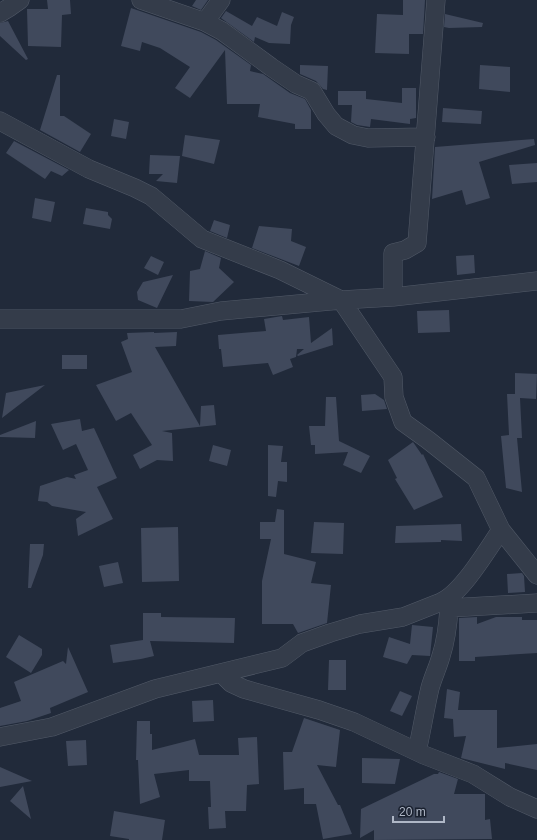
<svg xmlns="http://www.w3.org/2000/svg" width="537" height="840" viewBox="0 0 537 840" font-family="Helvetica,sans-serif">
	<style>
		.building { fill: #40495c }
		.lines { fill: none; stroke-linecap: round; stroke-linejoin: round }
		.minor-casing { stroke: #525a68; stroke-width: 19 }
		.minor { stroke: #343c4a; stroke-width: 18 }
	</style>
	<rect width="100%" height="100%" fill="#212a3a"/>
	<path class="building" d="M 47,0 L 70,0 L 71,14 L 62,15 L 61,47 L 28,46 L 27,9 L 48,9 Z
		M 196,0 L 208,0 L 201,10 L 192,6 Z
		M 403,0 L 425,0 L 423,34 L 409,34 L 409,54 L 375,53 L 377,14 L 403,15 Z
		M 131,8 L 201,32 L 216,40 L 251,65 L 250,71 L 263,74 L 290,93 L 305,99 L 311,110 L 311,129 L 295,129 L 295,124 L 258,117 L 260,104 L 227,104 L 225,50 L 190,98 L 175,88 L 190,67 L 160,48 L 142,42 L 140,51 L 121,46 Z
		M 226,11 L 252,26 L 257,17 L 277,26 L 282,12 L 294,17 L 291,25 L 290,44 L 269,43 L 255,37 L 254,42 L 221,18 Z
		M 445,14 L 483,23 L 482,27 L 449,28 L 444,27 Z
		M 8,21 L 28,59 L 26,60 L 0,36 L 0,23 Z
		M 300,65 L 328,66 L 327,90 L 323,89 L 316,81 L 300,74 Z
		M 480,65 L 510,67 L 510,92 L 479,89 Z
		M 57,75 L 60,75 L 60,116 L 64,116 L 91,134 L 80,152 L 40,130 Z
		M 402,88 L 416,88 L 416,118 L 410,119 L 410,124 L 371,119 L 370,127 L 357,125 L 351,122 L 352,105 L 338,105 L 338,91 L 366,91 L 366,99 L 402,103 Z
		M 443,108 L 482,111 L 481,124 L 442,122 Z
		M 114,119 L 129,122 L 126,139 L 111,136 Z
		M 185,135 L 220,140 L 214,164 L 182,156 Z
		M 534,139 L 535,145 L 479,162 L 490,198 L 466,205 L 462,190 L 432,199 L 435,147 Z
		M 14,141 L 69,170 L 62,176 L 51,171 L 45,179 L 6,153 Z
		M 150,155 L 180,156 L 177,183 L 156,181 L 163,174 L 149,174 Z
		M 537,163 L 537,182 L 512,184 L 509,165 Z
		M 35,198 L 55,202 L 51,222 L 32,218 Z
		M 86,208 L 108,212 L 108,215 L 112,219 L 110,229 L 83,224 Z
		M 214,220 L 230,225 L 227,238 L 210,231 Z
		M 259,226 L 292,229 L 291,241 L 306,247 L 299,266 L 252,248 Z
		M 205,251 L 221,258 L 219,268 L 234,282 L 213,302 L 189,301 L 190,271 L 200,269 Z
		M 474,255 L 475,273 L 457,275 L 456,256 Z
		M 151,256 L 164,262 L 158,275 L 144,268 Z
		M 173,275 L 157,308 L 138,300 L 137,292 L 143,282 Z
		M 449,310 L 450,332 L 418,333 L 417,311 Z
		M 282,316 L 283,320 L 309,317 L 311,343 L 332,328 L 333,345 L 298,356 L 297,355 L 304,349 L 297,349 L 296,357 L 290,359 L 293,367 L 273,375 L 268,363 L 223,367 L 221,349 L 219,349 L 218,335 L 266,331 L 264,319 Z
		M 154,332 L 154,333 L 177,332 L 176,346 L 155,347 L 200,426 L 201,406 L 214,405 L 216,425 L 162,431 L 172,433 L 173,461 L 157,460 L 140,469 L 133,455 L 152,445 L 131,413 L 116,421 L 96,385 L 132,372 L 121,342 L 128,339 L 127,333 Z
		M 62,355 L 87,355 L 87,369 L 62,369 Z
		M 515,373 L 537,374 L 536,399 L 520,398 L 522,438 L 517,438 L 522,492 L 506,488 L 501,436 L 509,435 L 507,394 L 515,394 Z
		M 45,385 L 2,418 L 6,393 Z
		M 375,394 L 384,400 L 387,409 L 362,411 L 361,395 Z
		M 326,397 L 336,397 L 339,441 L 370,456 L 361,473 L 343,465 L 348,452 L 315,454 L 315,445 L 311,445 L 309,426 L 325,426 Z
		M 80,419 L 82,431 L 94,428 L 117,478 L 97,487 L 113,519 L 78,536 L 76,519 L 86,512 L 52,506 L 47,502 L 38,501 L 40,486 L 67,477 L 76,479 L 74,475 L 88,470 L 76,444 L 63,450 L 51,424 Z
		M 36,421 L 35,438 L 0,437 L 0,435 Z
		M 413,442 L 422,455 L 423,454 L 443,497 L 414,510 L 395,479 L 397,478 L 388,460 Z
		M 213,445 L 231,450 L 227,466 L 209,461 Z
		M 268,445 L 283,446 L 281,462 L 287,462 L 287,482 L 278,481 L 276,497 L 268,496 Z
		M 277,509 L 284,510 L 284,554 L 316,562 L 311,583 L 331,585 L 327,623 L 298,633 L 293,624 L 262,624 L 262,581 L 271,539 L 260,539 L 260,522 L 275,522 Z
		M 314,522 L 344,523 L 343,554 L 311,553 Z
		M 461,524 L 462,541 L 441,540 L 441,542 L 395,543 L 396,526 Z
		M 178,527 L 179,581 L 142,582 L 141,528 Z
		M 30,544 L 44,544 L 43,555 L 31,588 L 28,588 Z
		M 118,562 L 123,583 L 104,587 L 99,566 Z
		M 522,573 L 524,576 L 525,592 L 508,593 L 507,574 Z
		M 143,613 L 161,613 L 161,617 L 235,618 L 234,643 L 150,641 L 154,656 L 141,659 L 113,663 L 110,645 L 143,640 Z
		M 477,617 L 477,624 L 496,617 L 522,617 L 522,620 L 537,620 L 537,653 L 475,657 L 475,661 L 459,661 L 459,618 Z
		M 412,625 L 433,627 L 430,656 L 412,655 L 407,664 L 383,657 L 389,637 L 410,644 Z
		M 19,635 L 42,649 L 42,655 L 31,673 L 6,657 Z
		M 68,647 L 88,692 L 50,708 L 51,713 L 27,721 L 0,726 L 0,708 L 21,701 L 14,682 L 63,661 L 66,664 Z
		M 329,660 L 346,660 L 346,690 L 328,690 Z
		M 447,689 L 460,692 L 458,710 L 497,710 L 497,748 L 537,744 L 537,770 L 505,763 L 505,769 L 461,758 L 466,736 L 454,737 L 453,719 L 444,718 Z
		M 400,691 L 412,696 L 402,716 L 390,711 Z
		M 213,700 L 214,721 L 193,722 L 192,701 Z
		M 304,718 L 340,730 L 336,767 L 317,765 L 338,805 L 340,805 L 352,834 L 323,839 L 316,804 L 304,804 L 304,788 L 284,790 L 283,752 L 292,752 Z
		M 137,721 L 150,721 L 150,734 L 152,734 L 152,750 L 195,739 L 199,755 L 239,755 L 238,738 L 257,737 L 259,784 L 247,785 L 246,811 L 225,811 L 226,828 L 209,829 L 208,807 L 211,807 L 210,781 L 189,781 L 189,770 L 154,774 L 160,797 L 140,804 L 138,760 L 136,760 Z
		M 86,740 L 87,765 L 68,766 L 66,741 Z
		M 362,758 L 400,759 L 395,784 L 362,783 Z
		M 0,767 L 32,781 L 0,787 Z
		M 439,772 L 458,779 L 454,794 L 485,794 L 485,820 L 490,819 L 492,839 L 374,840 L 374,830 L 360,838 L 361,809 L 434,774 L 438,774 Z
		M 23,786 L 31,819 L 10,801 Z
		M 114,811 L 165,820 L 162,840 L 129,840 L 129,839 L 110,836 Z"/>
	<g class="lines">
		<g class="minor-casing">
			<path id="minor" d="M 141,0 L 205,22 L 222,31 L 271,67 L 296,84 L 312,91 L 326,114 L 336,126 L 353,135 L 368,138 L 426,137
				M 436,0 L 417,243 L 405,250 L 393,253 L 393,297 L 537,281
				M 0,13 L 10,7 L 20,0
				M 205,22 L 221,0
				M 0,121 L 89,169 L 135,188 L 151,196 L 202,239 L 280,270 L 341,300 L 393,377 L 394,397 L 403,422 L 428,440 L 476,478 L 501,530 C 487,550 462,593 441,602 L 403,617 L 360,624 L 330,633 L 302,643 L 282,658 L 155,689 L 52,727 L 0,737
				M 0,319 L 181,319 L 221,311 L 341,300 L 393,297
				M 501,530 L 537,575
				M 449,608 L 537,603
				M 221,673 L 231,683 L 244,689 L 319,710 L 354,722 L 424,755 L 473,774 L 510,797 L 537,809
				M 417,751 C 422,730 425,709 430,688 C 433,677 438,667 441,656 C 446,641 448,624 449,608 L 441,602"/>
		</g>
		<use href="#minor" class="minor"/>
	</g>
	<path d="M393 816v6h51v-6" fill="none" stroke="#afb7c6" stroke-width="2"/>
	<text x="399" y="816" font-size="12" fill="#afb7c6" stroke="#1a212f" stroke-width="3" paint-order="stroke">20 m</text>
</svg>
